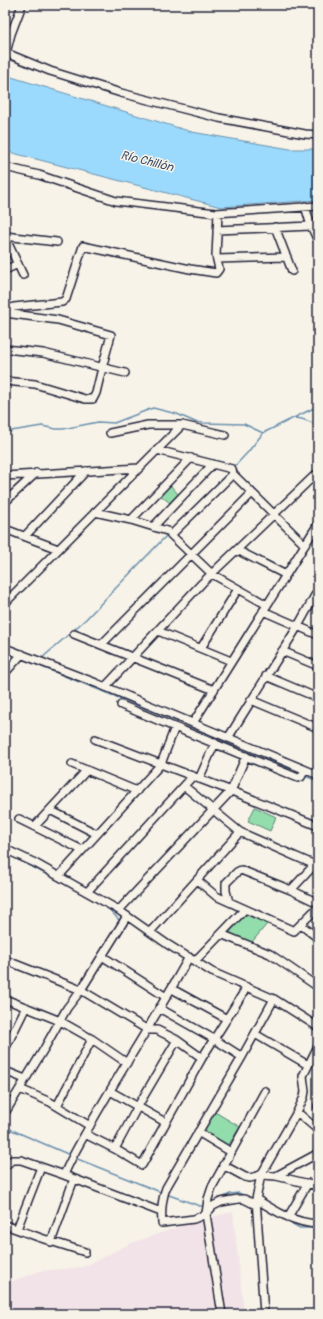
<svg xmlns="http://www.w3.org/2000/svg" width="323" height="1319" viewBox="0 0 323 1319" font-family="Pangolin,sans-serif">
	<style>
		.built { fill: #f2e3e8 }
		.green { fill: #93ddad; stroke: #5a8074 }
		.water { fill: #9bdafc; stroke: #6b90af }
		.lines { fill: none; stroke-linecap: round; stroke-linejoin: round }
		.stream { stroke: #6b90af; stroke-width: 1.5 }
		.minor-casing { stroke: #22223b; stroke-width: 10 }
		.minor { stroke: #f7f3e8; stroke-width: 7 }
		.labels { text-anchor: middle; stroke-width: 3; stroke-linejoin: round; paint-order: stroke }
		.water-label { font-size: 12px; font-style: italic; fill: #40506b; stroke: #f7f3e8 }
	</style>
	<rect width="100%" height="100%" fill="#f7f3e8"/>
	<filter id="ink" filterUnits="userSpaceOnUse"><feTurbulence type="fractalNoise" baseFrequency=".025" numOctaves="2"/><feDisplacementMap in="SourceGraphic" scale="8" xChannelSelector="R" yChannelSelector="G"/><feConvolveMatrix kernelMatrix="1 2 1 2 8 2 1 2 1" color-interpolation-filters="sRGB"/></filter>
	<g filter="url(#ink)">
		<path class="built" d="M 233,1212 L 244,1314 L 5,1314 L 5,1284 L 39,1271 L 83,1267 L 131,1243 L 202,1219 Z"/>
		<path class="green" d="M 170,485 L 178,494 L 170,503 L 160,495 Z
			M 255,807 L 276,817 L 270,831 L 248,821 Z
			M 246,914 L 267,924 L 252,942 L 229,933 Z
			M 215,1112 L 240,1127 L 228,1146 L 203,1131 Z"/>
		<path class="water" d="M 5,75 L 192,132 L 290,149 L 318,149 L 318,200 L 221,207 L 5,151 Z"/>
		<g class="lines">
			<path class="stream" d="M 295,418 L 302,419 L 318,425
				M 5,432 L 42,426 L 56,429 L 63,429 L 98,422 L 114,423 L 153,408 L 177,414 L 195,422 L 203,423 L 244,424 L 263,433
				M 234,467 L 248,452 L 263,433 L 318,406
				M 183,518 L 230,471
				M 5,652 L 17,657
				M 20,658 L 181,723 L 240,749 L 300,773
				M 41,659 L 86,619 L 168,534
				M 305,776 L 318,781
				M 17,859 L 71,887
				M 107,907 L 121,922
				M 5,1106 L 21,1080
				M 5,1127 L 70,1155
				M 75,1158 L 163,1193
				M 166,1194 L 200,1206 L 204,1206
				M 210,1204 L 230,1194 L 239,1193 L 245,1196
				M 284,1219 L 300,1228 L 318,1228"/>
			<g class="minor-casing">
				<path id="minor" d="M 22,5 L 11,34 L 6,53 L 50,71 L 121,93 L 219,118 L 305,134 L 318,135
					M 5,167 L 39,175 L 116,201 L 216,213 L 318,206
					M 305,206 L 311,226 L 318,241
					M 275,227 L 292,271
					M 217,230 L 311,226
					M 5,236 L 57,242
					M 5,237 L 23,275
					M 217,259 L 287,257
					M 5,270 L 18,264
					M 5,311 L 14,307 L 62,302 L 66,299 L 83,246 L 190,269 L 216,273 L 219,269 L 216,256 L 218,213
					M 5,313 L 58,320 L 111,335 L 102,368 L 96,393 L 93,399 L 85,399 L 35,384 L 5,381
					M 5,349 L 43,353 L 125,373
					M 110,433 L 148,425 L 182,425 L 225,435
					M 157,450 L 232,469 L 233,474 L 305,545
					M 233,474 L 171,535 L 212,574 L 267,605
					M 5,476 L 139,468
					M 5,502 L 36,473
					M 95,512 L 131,520 L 167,531
					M 131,520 L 191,458
					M 153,527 L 213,464
					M 5,529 L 58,549
					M 25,536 L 86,471
					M 237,550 L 286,575
					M 5,603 L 182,425
					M 263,611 L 318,635
					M 158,631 L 231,661
					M 74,634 L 214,690
					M 102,644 L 252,493
					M 5,648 L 96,683 L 318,775
					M 201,648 L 238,589
					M 282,651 L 318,666
					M 5,673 L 22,654
					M 266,676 L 318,698
					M 105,687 L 202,583 L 315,475
					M 251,700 L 318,728
					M 121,705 L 298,778 L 301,777 L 305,770
					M 193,723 L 318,524
					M 228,738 L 298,626 L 318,590
					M 95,739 L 242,795 L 318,826
					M 72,764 L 137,791
					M 199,779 L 215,743
					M 184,786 L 240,832 L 315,865
					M 50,810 L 97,834
					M 19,819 L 82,850
					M 35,826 L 87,770
					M 5,849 L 35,863 L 117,909 L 167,944 L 212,972 L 274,999 L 318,1027
					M 59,876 L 161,764 L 175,727
					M 197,880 L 216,896 L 294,931 L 318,907
					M 291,890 L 318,861
					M 87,892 L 193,776
					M 229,902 L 226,891 L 226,883 L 237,872 L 241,870 L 291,890 L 318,903
					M 119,910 L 231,791 L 246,756
					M 301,925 L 318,938
					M 150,932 L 240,832
					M 221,934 L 270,954 L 318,987
					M 102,956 L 166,997
					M 5,960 L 81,990 L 148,1030 L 157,1030 L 177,1040 L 202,1058
					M 195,961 L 245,909
					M 172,989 L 227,1019
					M 5,999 L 60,1021 L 92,1039 L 127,1063
					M 159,1008 L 214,1039 L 242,1057
					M 255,1034 L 308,1065
					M 5,1049 L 26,1007
					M 5,1071 L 25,1079
					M 20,1089 L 50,1102 L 90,1126
					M 110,1091 L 165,1122
					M 57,1106 L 92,1039
					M 318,1107 L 318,1106
					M 297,1112 L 318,1130
					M 5,1113 L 44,1049 L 67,1008 L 81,990 L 127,916
					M 198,1132 L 231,1152
					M 85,1134 L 115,1149 L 142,1165 L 202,1058 L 247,987
					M 115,1149 L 138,1106 L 177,1040
					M 223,1165 L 245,1177 L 250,1178 L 261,1175 L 276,1176 L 318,1186
					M 5,1166 L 12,1160 L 21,1160 L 64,1175 L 161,1212
					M 64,1175 C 72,1155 84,1137 94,1118 C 125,1064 159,1012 189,957
					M 276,1176 L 315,1155 L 318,1152
					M 256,1199 C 275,1211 294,1223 318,1224
					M 256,1205 L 244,1199 L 238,1199 L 221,1202 L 213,1206 L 206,1214 L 194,1219 L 162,1223 C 161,1211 162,1199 166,1188 L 242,1057 L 274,999
					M 288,1217 L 308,1183
					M 5,1225 L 41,1238 L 85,1252
					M 17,1229 L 41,1167
					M 51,1242 L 74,1179
					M 222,1314 L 206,1214 L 208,1199 L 212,1187 L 265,1091
					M 264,1314 L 256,1199 L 261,1175 L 297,1112 L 304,1097 L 305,1091 L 303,1076 L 318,1046"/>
			</g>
			<use href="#minor" class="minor"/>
		</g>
	</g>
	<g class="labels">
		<g class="water-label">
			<text transform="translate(147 161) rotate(14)" y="4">Río Chillón</text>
		</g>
	</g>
	<rect width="323" height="1319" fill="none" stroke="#f7f3e8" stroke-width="20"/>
	<rect x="10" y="10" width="303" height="1299" fill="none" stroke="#22223b" stroke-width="1.5" filter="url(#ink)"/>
</svg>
